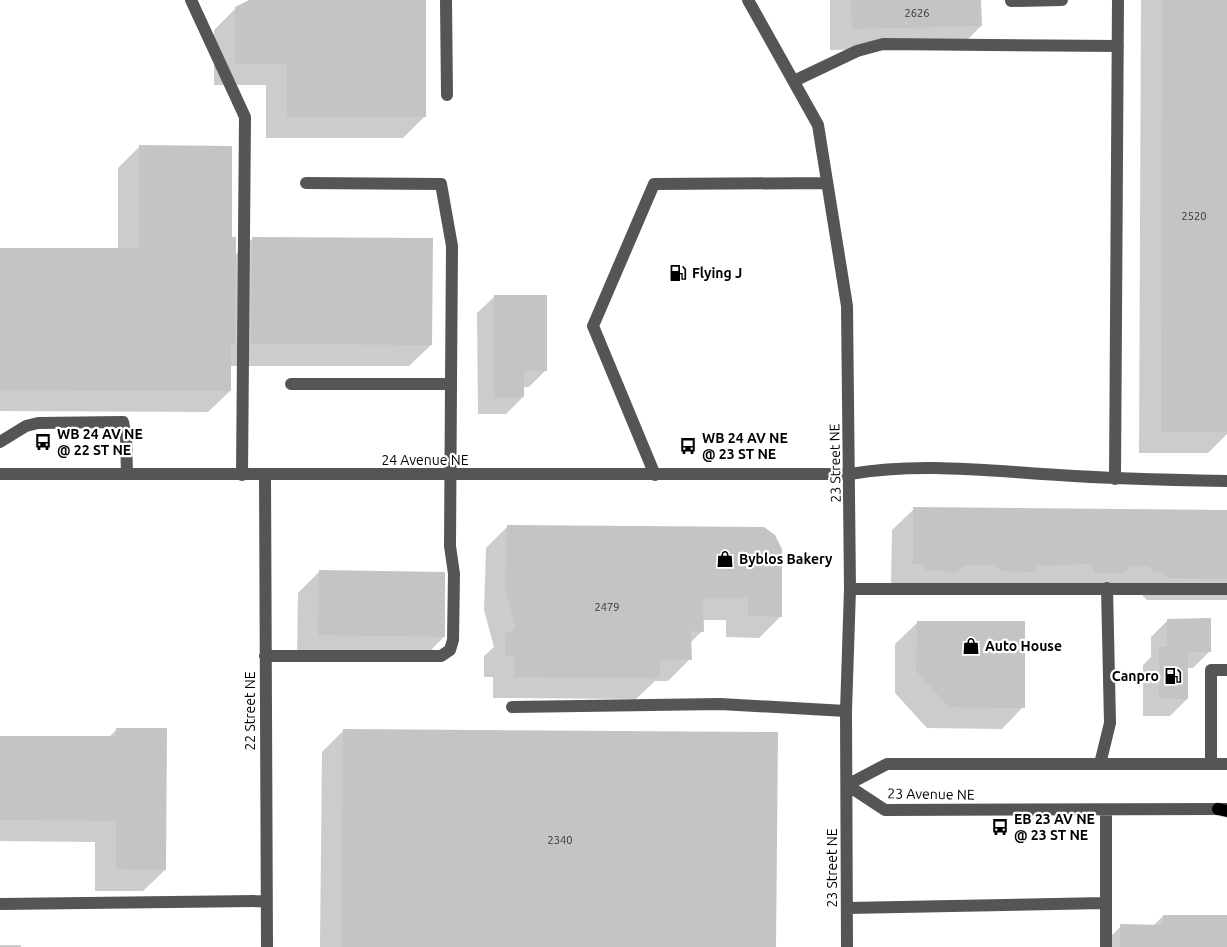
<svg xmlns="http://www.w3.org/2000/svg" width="1227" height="947" viewBox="0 0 1227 947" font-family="Ubuntu,sans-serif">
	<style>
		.shadow { fill: #0003 }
		.building { fill: #c4c4c4 }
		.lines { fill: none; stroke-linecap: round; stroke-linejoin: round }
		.major-casing { stroke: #dbdbdb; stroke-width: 14 }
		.minor { stroke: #555; stroke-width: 12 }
		.major { stroke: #000; stroke-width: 12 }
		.labels { text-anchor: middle; stroke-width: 4.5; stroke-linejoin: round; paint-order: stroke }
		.number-label { font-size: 11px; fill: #313131 }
		.poi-label { font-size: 14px; font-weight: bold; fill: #000; stroke: #fff; text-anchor: start }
		.street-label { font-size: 14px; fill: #000; stroke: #fff }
	</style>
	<rect width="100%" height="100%" fill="#fff"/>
	<path class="shadow" d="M 251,0 L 425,0 L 424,117 L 403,138 L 266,138 L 266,85 L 214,85 L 214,30 L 236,8 Z
		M 830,0 L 980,0 L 981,26 L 959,48 L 830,50 Z
		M 1141,0 L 1227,0 L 1227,434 L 1208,453 L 1139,453 Z
		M 140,146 L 230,238 L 234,256 L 253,238 L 431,345 L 409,366 L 230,366 L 230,391 L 208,412 L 0,411 L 0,249 L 118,249 L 118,168 Z
		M 494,297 L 546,370 L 529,387 L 523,387 L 523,397 L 506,414 L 478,414 L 477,313 Z
		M 914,509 L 1227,511 L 1227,600 L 1147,600 L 1140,593 L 891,585 L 892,530 Z
		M 508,526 L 757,528 L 781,616 L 759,638 L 726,637 L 726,620 L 702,620 L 702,631 L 690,643 L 690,659 L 668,681 L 655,681 L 636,699 L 493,698 L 493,677 L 484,677 L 484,656 L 494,647 L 484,610 L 486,548 Z
		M 320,571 L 444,637 L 422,659 L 297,657 L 298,593 Z
		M 1168,620 L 1210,651 L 1193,668 L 1187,668 L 1187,699 L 1170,716 L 1143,716 L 1143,665 L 1151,657 L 1151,637 Z
		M 917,623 L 1023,707 L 1002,729 L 927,728 L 895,693 L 895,644 Z
		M 117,729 L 165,870 L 143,891 L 95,891 L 95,842 L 0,841 L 0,737 L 108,738 Z
		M 343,731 L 775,947 L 320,947 L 322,752 Z
		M 1163,916 L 1227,917 L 1227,947 L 1100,947 L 1121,926 L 1153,926 Z
		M 0,945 L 21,945 L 21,947 L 0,947 Z"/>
	<path class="building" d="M 249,0 L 426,0 L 426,117 L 287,117 L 287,64 L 235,64 L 235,7 Z
		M 851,0 L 981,0 L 982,26 L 852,29 Z
		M 1162,0 L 1227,0 L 1227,432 L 1161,432 Z
		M 139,145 L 232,146 L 232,237 L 236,237 L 235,344 L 231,344 L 231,391 L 0,390 L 0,248 L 139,248 Z
		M 252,237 L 433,238 L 432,345 L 251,344 Z
		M 494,295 L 547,295 L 547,371 L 524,371 L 524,397 L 494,398 Z
		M 913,507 L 1227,510 L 1227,579 L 1169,578 L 1162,572 L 1153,573 L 1149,566 L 1131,566 L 1124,573 L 1095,573 L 1089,564 L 1038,566 L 1032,572 L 1001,571 L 995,565 L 965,565 L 956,572 L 926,570 L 922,564 L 913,564 Z
		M 507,525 L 764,527 L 775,535 L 782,549 L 782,617 L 748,616 L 748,598 L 703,598 L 704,632 L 691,631 L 692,660 L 660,659 L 660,678 L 514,677 L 514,656 L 505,656 L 505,633 L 516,629 L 505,588 Z
		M 319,570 L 445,572 L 445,637 L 318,635 Z
		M 1211,618 L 1211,652 L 1188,652 L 1188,699 L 1159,699 L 1159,647 L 1167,647 L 1167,619 Z
		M 917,621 L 1025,621 L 1025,708 L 949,707 L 916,671 Z
		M 116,728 L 167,728 L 166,870 L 116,869 L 116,821 L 0,820 L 0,736 L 116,736 Z
		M 343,729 L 778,732 L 776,947 L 341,947 Z
		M 1163,915 L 1227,915 L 1227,947 L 1120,947 L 1120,924 L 1163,925 Z"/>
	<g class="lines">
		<g class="major-casing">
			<path id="major" d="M 1218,809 L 1227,811"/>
		</g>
		<path class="minor" d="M 191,0 L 245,117 L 242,475
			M 446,0 L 447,95
			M 748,0 L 818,125 L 847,306 L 850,589 L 846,711 L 847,947
			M 1011,1 L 1062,0
			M 794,81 L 857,51 L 883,44 L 1118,46
			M 306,183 L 441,184 L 452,246 L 451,384
			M 0,442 L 26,426 L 38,423 L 123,422 L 126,436 L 127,474
			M 0,474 L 850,474 C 920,462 989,471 1059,475 C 1115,479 1171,480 1227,481
			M 265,475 L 267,947
			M 655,475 L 593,326 L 654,184 L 827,183
			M 1115,479 L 1118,0
			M 850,589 L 1227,589
			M 265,656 L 441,656 L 450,650 L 453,640 L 454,574 L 450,546 L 451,384 L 291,384
			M 512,707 L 720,704 L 846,711
			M 1100,764 L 1110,723 L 1107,588
			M 1211,764 L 1211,670 L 1227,670
			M 847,785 L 885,810 L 1227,809
			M 847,785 L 887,764 L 1227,764
			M 0,904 L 267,901
			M 847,908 L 1106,903
			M 1106,947 L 1106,810"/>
		<use href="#major" class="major"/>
	</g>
	<defs>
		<g id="fuel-bare" transform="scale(1.35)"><path d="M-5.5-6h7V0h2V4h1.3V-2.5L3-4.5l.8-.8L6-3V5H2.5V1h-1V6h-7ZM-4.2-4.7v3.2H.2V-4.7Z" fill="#000" stroke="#fff" stroke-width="2.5" paint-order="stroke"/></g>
		<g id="bus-bare" transform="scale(1.35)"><path d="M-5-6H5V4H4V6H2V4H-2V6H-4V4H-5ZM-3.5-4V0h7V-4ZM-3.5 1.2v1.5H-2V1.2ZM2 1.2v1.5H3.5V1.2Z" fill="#000" stroke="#fff" stroke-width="2.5" paint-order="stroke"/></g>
		<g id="shop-bare" transform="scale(1.35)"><path d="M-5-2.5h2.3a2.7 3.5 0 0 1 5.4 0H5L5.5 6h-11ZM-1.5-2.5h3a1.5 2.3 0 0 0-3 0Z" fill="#000" stroke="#fff" stroke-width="2.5" paint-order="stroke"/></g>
	</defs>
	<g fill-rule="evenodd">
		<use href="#fuel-bare" x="678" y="273"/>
		<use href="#bus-bare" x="43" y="442"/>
		<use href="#bus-bare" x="688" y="446"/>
		<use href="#shop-bare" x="725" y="559"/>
		<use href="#shop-bare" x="971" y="646"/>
		<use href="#fuel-bare" x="1173" y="676"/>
		<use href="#bus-bare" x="1000" y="827"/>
	</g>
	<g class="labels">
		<g class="number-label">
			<text x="917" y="17">2626</text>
			<text x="1194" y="220">2520</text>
			<text x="607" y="611">2479</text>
			<text x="560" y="844">2340</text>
		</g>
		<g class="poi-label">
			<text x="692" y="278">Flying J</text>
			<text x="57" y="439">WB 24 AV NE<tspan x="57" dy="16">@ 22 ST NE</tspan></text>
			<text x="702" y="443">WB 24 AV NE<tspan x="702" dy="16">@ 23 ST NE</tspan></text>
			<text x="739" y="564">Byblos Bakery</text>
			<text x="985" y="651">Auto House</text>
			<text x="1159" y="681" text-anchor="end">Canpro</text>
			<text x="1014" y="824">EB 23 AV NE<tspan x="1014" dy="16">@ 23 ST NE</tspan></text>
		</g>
		<g class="street-label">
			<text x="425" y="465">24 Avenue NE</text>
			<text transform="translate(835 463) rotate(-91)" y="5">23 Street NE</text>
			<text transform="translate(250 711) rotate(-90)" y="5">22 Street NE</text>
			<text transform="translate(931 794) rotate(1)" y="5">23 Avenue NE</text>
			<text transform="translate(832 868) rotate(-90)" y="5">23 Street NE</text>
		</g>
	</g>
</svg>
